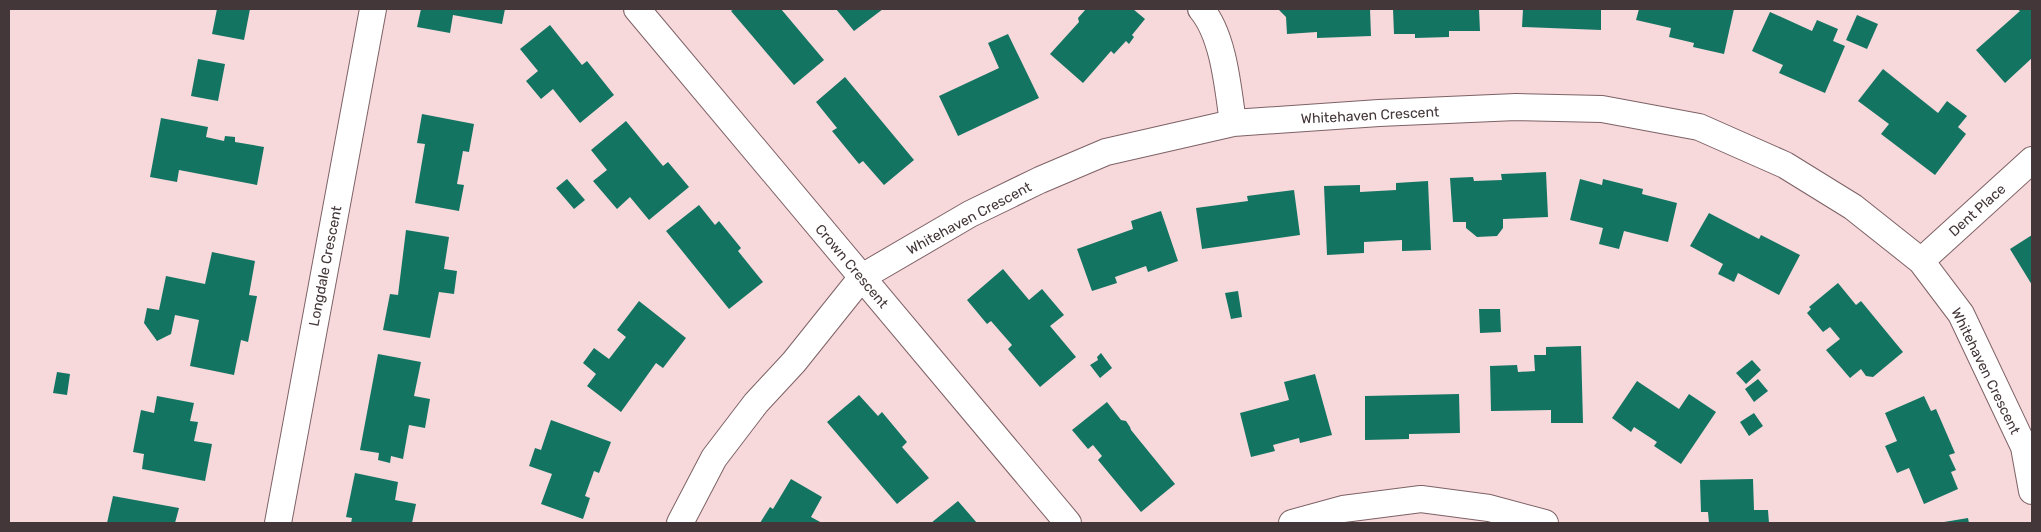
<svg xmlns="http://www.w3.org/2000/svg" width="2041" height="532" viewBox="0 0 2041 532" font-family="Rubik,sans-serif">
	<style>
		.building { fill: #147462 }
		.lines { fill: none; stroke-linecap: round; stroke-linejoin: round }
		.street-casing { stroke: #7d6266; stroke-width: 28 }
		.street { stroke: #fff; stroke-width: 26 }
		.labels { text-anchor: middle; stroke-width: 5; stroke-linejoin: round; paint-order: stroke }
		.street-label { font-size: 14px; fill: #443739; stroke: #fff }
	</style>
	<rect width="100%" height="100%" fill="#f7d8db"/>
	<path class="building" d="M 217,9 L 250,9 L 244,40 L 212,34 Z
		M 421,9 L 505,9 L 502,24 L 453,15 L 450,33 L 417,27 Z
		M 734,9 L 781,9 L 824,60 L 794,85 L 731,11 Z
		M 836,9 L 883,9 L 854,31 Z
		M 1086,9 L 1133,9 L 1145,19 L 1132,35 L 1134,37 L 1129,44 L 1126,41 L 1114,54 L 1111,51 L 1083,83 L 1050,54 L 1079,22 L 1078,18 Z
		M 1278,9 L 1370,9 L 1371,36 L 1317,38 L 1317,32 L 1287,34 L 1286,17 Z
		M 1393,9 L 1479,9 L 1480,31 L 1449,31 L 1449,37 L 1415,38 L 1415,34 L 1394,34 Z
		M 1523,9 L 1601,9 L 1601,30 L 1522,27 Z
		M 1639,9 L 1734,9 L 1724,54 L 1693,47 L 1694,43 L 1669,37 L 1671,28 L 1636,20 Z
		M 2017,9 L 2032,9 L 2032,58 L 2005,83 L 1976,50 L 2020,11 Z
		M 1770,12 L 1812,31 L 1817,20 L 1838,29 L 1833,41 L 1845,46 L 1825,93 L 1779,73 L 1783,65 L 1752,51 Z
		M 1857,15 L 1878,24 L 1867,49 L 1846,40 Z
		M 550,25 L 582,65 L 587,61 L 614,95 L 580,123 L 553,89 L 541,99 L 526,81 L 538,71 L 520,49 Z
		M 1008,34 L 1039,98 L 958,136 L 939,96 L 999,68 L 988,43 Z
		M 198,59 L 225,64 L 218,101 L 191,96 Z
		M 1883,69 L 1938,113 L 1947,101 L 1967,116 L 1958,127 L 1966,134 L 1935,175 L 1881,134 L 1889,124 L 1858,101 Z
		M 845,77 L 914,160 L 884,185 L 863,161 L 859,164 L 832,131 L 837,128 L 816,102 Z
		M 422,114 L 474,124 L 469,152 L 463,151 L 457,184 L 464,185 L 459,211 L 415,203 L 425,144 L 417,143 Z
		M 161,118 L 208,127 L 206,137 L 224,141 L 225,136 L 235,137 L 235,142 L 264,147 L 257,185 L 179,170 L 177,182 L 150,177 Z
		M 626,121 L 663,166 L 668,162 L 689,187 L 649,220 L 630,197 L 617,209 L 593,181 L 607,170 L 591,150 Z
		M 1546,172 L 1548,217 L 1503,219 L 1503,228 L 1497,236 L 1477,237 L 1466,228 L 1466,222 L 1453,222 L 1450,178 L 1473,177 L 1474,181 L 1502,180 L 1501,174 Z
		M 567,179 L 585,200 L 574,209 L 556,188 Z
		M 1580,179 L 1602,185 L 1603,179 L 1643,189 L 1642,194 L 1677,203 L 1668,242 L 1624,231 L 1619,249 L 1599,244 L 1603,228 L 1570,220 Z
		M 1428,181 L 1431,250 L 1402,251 L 1402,240 L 1364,242 L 1364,253 L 1327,255 L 1324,186 L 1360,185 L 1360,192 L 1396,190 L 1396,183 Z
		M 1294,190 L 1300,235 L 1202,249 L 1196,208 L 1248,201 L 1247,196 Z
		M 699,205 L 715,225 L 719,221 L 741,248 L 738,251 L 763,282 L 729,309 L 666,231 Z
		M 1161,211 L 1178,261 L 1148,272 L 1146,266 L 1115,277 L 1117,283 L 1092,291 L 1077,249 L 1133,229 L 1131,221 Z
		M 1709,213 L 1759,239 L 1761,235 L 1800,255 L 1779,295 L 1738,273 L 1734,282 L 1718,274 L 1723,264 L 1690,246 Z
		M 406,230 L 449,237 L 444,269 L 457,271 L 454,294 L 439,292 L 430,338 L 383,330 L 390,294 L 398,295 Z
		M 2032,235 L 2032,285 L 2010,249 Z
		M 212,252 L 255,261 L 249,295 L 257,296 L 248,342 L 241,340 L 234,375 L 190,366 L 199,320 L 175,315 L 171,334 L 157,341 L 144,323 L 147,308 L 159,310 L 166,276 L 205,284 Z
		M 1003,269 L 1029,300 L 1042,289 L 1064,315 L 1050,326 L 1076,357 L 1040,387 L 1008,349 L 1012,345 L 991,321 L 987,324 L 967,300 Z
		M 1838,283 L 1856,305 L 1861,301 L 1903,352 L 1873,377 L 1866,376 L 1861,369 L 1850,378 L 1826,350 L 1840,339 L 1830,327 L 1823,332 L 1807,313 L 1811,309 L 1809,307 Z
		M 1238,291 L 1242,317 L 1231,319 L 1225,293 Z
		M 639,301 L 686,338 L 663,368 L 656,363 L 621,412 L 587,386 L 596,374 L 583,363 L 594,348 L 609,359 L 626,337 L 617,330 Z
		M 1479,309 L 1500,309 L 1501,332 L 1480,333 Z
		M 1581,346 L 1583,423 L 1551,423 L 1551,410 L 1491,411 L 1490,366 L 1517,365 L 1518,372 L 1535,371 L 1534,355 L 1546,355 L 1546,347 Z
		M 1101,353 L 1112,368 L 1100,378 L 1090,365 L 1098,360 L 1097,357 Z
		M 378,354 L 421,362 L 414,396 L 430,399 L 425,428 L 409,425 L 403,459 L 391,456 L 390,463 L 378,460 L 379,453 L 360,450 Z
		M 1752,360 L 1761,370 L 1746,384 L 1736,373 Z
		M 57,372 L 70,374 L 67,395 L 53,393 Z
		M 1315,374 L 1332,435 L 1300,443 L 1299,438 L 1273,445 L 1275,451 L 1251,457 L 1240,413 L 1289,400 L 1284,382 Z
		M 1758,379 L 1768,391 L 1754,402 L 1745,389 Z
		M 1637,381 L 1679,409 L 1689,394 L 1716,412 L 1681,464 L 1654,446 L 1657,442 L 1634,427 L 1631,432 L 1612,418 Z
		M 1459,394 L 1460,433 L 1409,434 L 1409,439 L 1365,440 L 1365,396 Z
		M 859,395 L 878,416 L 882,412 L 907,442 L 902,447 L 929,478 L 897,504 L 827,422 Z
		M 157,396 L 194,403 L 190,421 L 198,422 L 194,441 L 212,444 L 205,481 L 142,469 L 144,454 L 133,452 L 141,410 L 154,413 Z
		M 1924,396 L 1931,411 L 1936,409 L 1955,453 L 1949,455 L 1956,470 L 1951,472 L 1958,489 L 1924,504 L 1909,468 L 1897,473 L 1885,446 L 1897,441 L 1885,413 Z
		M 1107,402 L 1121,420 L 1126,421 L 1130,427 L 1131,430 L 1175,484 L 1141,512 L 1098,460 L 1102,456 L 1093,445 L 1088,449 L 1072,430 Z
		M 1754,413 L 1763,426 L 1749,436 L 1740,422 Z
		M 551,420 L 611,442 L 599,473 L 594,471 L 585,496 L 590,498 L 583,519 L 541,504 L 552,474 L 529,466 L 535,448 L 541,450 Z
		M 355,473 L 398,482 L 395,500 L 416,504 L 412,523 L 351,523 L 352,518 L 346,517 Z
		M 791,479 L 822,497 L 811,517 L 822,523 L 760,523 L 770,507 L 773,509 Z
		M 1753,479 L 1754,510 L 1768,510 L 1769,523 L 1709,523 L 1708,512 L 1701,512 L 1700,480 Z
		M 113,496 L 179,508 L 175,523 L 107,523 Z
		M 958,501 L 977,523 L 931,523 Z
		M 1968,518 L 1969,523 L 1944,523 L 1944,522 Z"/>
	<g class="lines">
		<g class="street-casing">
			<path id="street" d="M 637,9 L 1068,523
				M 1201,9 C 1224,36 1228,89 1233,123
				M 1921,261 L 2032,160
				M 278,523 L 373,9
				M 680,523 L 714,458 L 756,403 L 794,362 L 862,277 L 970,214 L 1040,180 L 1106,152 L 1233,123 L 1379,113 L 1516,107 L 1602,109 L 1699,127 L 1785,165 L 1853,207 L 1921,261 L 1961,314 L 2024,447 L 2032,491
				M 1292,523 L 1343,509 L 1421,499 L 1489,508 L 1545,523"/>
		</g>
		<use href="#street" class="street"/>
	</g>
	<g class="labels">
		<g class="street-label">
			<text transform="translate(1370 115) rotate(-3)" y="5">Whitehaven Crescent</text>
			<text transform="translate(1977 210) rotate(-42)" y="5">Dent Place</text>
			<text transform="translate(969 218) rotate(-28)" y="5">Whitehaven Crescent</text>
			<text transform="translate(325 266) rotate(-79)" y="5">Longdale Crescent</text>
			<text transform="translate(852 266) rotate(50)" y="5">Crown Crescent</text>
			<text transform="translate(1986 371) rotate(64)" y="5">Whitehaven Crescent</text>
		</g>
	</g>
	<rect width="2041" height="532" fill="none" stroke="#443739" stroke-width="20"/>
</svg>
